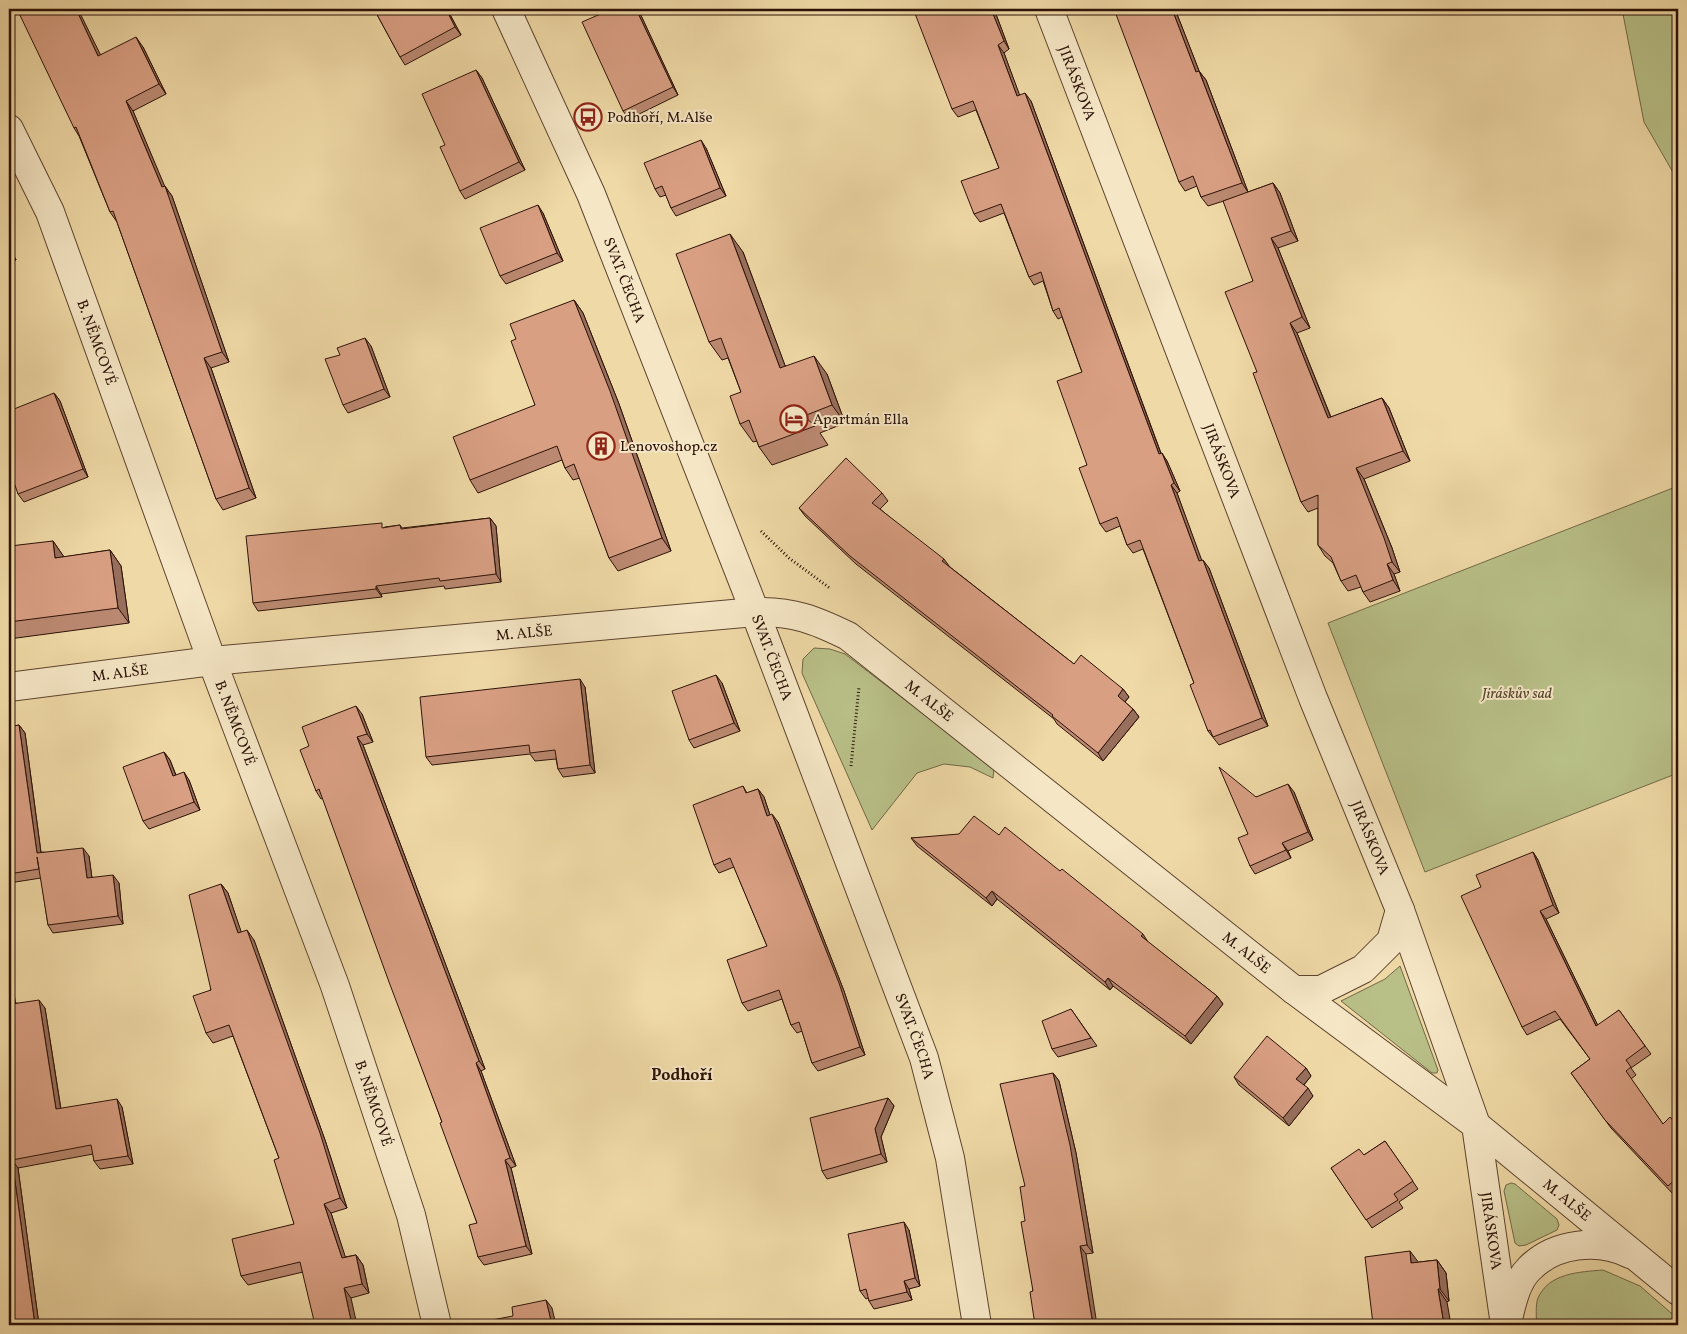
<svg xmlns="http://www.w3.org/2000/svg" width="1687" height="1334" viewBox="0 0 1687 1334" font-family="Vollkorn,serif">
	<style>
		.green { fill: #b8bf87; stroke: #726847 }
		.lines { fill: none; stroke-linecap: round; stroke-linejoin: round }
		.minor-casing { stroke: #5d442f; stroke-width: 30 }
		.path { stroke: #2c1207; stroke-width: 3; stroke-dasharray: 1 2.5; stroke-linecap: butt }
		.minor { stroke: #f5e6c5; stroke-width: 28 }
		.wall { fill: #bb8971; stroke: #2c1207 }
		.shaded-wall { fill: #986f5c; stroke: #2c1207 }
		.building { fill: #d99f83; stroke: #2c1207 }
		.labels { text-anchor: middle; stroke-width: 4; stroke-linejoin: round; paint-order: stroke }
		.street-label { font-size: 15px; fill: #2c1207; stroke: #f5e6c5 }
		.poi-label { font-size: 15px; fill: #2c1207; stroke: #f5e6c5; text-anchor: start }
		.park-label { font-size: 15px; font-style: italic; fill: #56462d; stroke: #f5e6c5 }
		.neighbourhood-label { font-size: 16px; font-weight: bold; fill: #2c1207; stroke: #f5e6c5 }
	</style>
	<rect width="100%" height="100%" fill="#efd9a6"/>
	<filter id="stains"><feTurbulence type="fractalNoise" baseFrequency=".004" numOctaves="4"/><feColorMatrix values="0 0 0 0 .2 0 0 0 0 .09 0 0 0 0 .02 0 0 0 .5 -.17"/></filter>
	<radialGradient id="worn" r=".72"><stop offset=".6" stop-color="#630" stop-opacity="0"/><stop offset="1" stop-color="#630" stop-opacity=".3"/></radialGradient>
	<path class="green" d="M 1622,9 L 1678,9 L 1678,181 L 1644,122 Z
		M 1678,486 L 1678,773 L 1425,872 L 1328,623 Z
		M 814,648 L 830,649 L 845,654 L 994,768 L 993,778 L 970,767 L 944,764 L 917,773 L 872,830 L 802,673 L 803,659 Z
		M 1400,966 L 1438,1070 L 1437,1073 L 1432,1073 L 1341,1001 L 1385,979 Z
		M 1511,1183 L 1515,1184 L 1557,1219 L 1559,1225 L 1557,1230 L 1526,1245 L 1519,1246 L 1515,1243 L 1504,1191 L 1506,1185 Z
		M 1603,1270 L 1640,1286 L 1678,1319 L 1678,1325 L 1536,1325 C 1537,1318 1535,1305 1538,1298 C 1549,1273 1579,1272 1603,1270 Z"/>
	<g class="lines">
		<g class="minor-casing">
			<g id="minor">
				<path id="s1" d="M 506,9 L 591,194 L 755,612 L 924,1058 L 950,1158 L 977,1325"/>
				<path id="s2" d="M 1049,9 L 1313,698 L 1400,910 L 1476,1125 L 1505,1325"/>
				<path id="s3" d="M 9,129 L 50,212 L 212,661 L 335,986 L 411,1215 L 437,1325"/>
				<path id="s4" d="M 9,687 L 212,661 L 755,612 C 795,612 813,619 848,636 L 1294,990 L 1476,1125 L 1678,1291"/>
				<path d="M 1294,990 L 1321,990 L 1363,969 L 1391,941 L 1400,910"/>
				<path d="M 1508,1319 C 1512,1303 1516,1282 1529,1269 C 1554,1243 1598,1238 1630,1254"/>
			</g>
		</g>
		<path class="path" d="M 761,531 L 789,558 L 831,589
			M 851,766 L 859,687"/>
		<use href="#minor" class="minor"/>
	</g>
	<path class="wall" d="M 374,9 L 447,9 L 461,35 L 405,65 L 400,57 Z
		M 638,9 L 678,95 L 629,119 L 623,111 Z
		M 994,9 L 1009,49 L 1004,53 L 1019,95 L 1031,101 L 1161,453 L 1167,461 L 1180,491 L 1177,493 L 1201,560 L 1209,568 L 1268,726 L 1219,745 L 1208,731 L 1194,683 L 1143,549 L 1133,553 L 1127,545 L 1120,526 L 1106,532 L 1100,524 L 1087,465 L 1082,372 L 1062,317 L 1058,319 L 1053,311 L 1043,281 L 1034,285 L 1029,277 L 1004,213 L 980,222 L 974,214 L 999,168 L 976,110 L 958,117 L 952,109 Z
		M 1175,9 L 1199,71 L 1206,80 L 1248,192 L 1273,183 L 1280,193 L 1298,241 L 1278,248 L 1310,328 L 1297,333 L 1331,417 L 1382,398 L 1389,408 L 1410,461 L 1364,479 L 1392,548 L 1400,572 L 1394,574 L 1400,591 L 1370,602 L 1363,592 L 1361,587 L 1348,591 L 1341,581 L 1333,563 L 1325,556 L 1318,545 L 1318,508 L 1308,512 L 1301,502 L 1257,372 L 1253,281 L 1233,198 L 1208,206 L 1201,197 L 1197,186 L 1185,191 L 1179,182 Z
		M 143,47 L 166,94 L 133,111 L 164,186 L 172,196 L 229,362 L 211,368 L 256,498 L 223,510 L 216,499 L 117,222 L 110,212 L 79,136 L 74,128 L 100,55 Z
		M 476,70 L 482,78 L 525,170 L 465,199 L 460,191 L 445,145 Z
		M 706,148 L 726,196 L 676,216 L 671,208 L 666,195 L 660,197 L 655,189 Z
		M 543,213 L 563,261 L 506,284 L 500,276 Z
		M 9,246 L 16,260 L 9,264 Z
		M 743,252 L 785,366 L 827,374 L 845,423 L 820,433 L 828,445 L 772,465 L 759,447 L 757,441 L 753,442 L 740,424 L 741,392 L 728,358 L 722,360 L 709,342 Z
		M 574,300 L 583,313 L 619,404 L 671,551 L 618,571 L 609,558 L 580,478 L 573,480 L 565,468 L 562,460 L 478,493 L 470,480 L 535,405 L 516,339 Z
		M 371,346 L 390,397 L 348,413 L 343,405 Z
		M 54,393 L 60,401 L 88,477 L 24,502 L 18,494 Z
		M 882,493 L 888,501 L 880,509 L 950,567 L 1074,664 L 1123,689 L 1129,697 L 1125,702 L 1133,709 L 1139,717 L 1103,761 L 1057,724 L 1054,719 L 856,564 L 805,516 L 799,508 Z
		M 490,518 L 496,526 L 501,582 L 445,589 L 444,586 L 381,594 L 382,597 L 258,611 L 253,603 L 385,527 L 400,525 L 402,528 Z
		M 53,541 L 64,557 L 110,550 L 121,566 L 129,623 L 9,639 L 9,553 Z
		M 722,683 L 740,731 L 694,748 L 689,740 Z
		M 585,687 L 595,773 L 563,777 L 558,769 L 556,759 L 535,761 L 530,754 L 432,765 L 426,757 Z
		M 362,714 L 373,742 L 363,745 L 485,1069 L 481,1071 L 516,1166 L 511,1168 L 532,1254 L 484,1265 L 478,1257 L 477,1223 L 442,1122 L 323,798 L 321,799 L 316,791 L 309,746 Z
		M 19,725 L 25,733 L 41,852 L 89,856 L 92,878 L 119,883 L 123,924 L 53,933 L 48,925 L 41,878 L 9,883 L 9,727 Z
		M 164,752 L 170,760 L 176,775 L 189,780 L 200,810 L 149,829 L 143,821 Z
		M 743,786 L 747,793 L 758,789 L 764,797 L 770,815 L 778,822 L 844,991 L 865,1055 L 818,1071 L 812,1063 L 802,1031 L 797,1033 L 791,1025 L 782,999 L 748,1011 L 742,1003 L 767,946 L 734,867 L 719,873 L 714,865 Z
		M 1294,792 L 1313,840 L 1288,851 L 1291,858 L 1255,874 L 1250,866 L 1248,834 L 1256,797 Z
		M 999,835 L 1148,942 L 1217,996 L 1223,1004 L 1191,1044 L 1113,986 L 1110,990 L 997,899 L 992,906 L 917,846 L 911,838 Z
		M 1533,852 L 1538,860 L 1559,913 L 1546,919 L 1598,1026 L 1619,1010 L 1651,1054 L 1631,1068 L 1636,1075 L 1631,1079 L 1663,1124 L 1678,1126 L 1678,1190 L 1673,1194 L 1611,1128 L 1571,1073 L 1590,1059 L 1560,1019 L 1527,1035 L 1522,1027 L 1481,887 Z
		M 221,884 L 228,893 L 241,932 L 254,940 L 326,1143 L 347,1208 L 331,1213 L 345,1257 L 356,1255 L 363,1265 L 369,1293 L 351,1298 L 303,1272 L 248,1285 L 241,1276 L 294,1224 L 279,1158 L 233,1036 L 213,1043 L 206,1033 Z
		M 16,1003 L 45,1008 L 61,1109 L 122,1107 L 133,1164 L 100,1169 L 94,1161 L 93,1154 L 18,1168 L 39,1325 L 9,1325 Z
		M 1071,1009 L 1097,1046 L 1058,1057 L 1052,1049 Z
		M 1306,1068 L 1311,1076 L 1304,1085 L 1313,1096 L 1289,1126 L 1239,1085 L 1234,1077 Z
		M 1053,1073 L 1059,1081 L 1076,1153 L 1093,1253 L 1086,1254 L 1033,1291 L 1025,1186 Z
		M 888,1098 L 894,1106 L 881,1137 L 887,1162 L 827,1179 L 822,1171 Z
		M 1385,1141 L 1418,1189 L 1399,1202 L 1403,1208 L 1372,1228 L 1331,1168 L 1364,1155 Z
		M 909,1230 L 920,1286 L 909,1289 L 912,1300 L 874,1309 L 869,1301 L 868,1298 L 866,1299 L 860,1291 Z
		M 1437,1260 L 1446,1273 L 1449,1301 L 1373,1324 L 1419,1262 Z"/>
	<path class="shaded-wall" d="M 76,9 L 78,9 L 106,66 L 98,56 Z
		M 446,9 L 447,9 L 461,35 L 455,27 Z
		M 636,9 L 638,9 L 678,95 L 673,87 Z
		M 991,9 L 994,9 L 1009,49 L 1004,41 Z
		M 1172,9 L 1175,9 L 1203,81 L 1196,72 Z
		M 136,37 L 143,47 L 166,94 L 159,84 Z
		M 998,45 L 1004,53 L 1023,104 L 1017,96 Z
		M 476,70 L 482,78 L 525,170 L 519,162 Z
		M 1199,71 L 1206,80 L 1248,192 L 1242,183 Z
		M 1025,93 L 1031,101 L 1164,462 L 1159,454 Z
		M 126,101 L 133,111 L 168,194 L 165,186 L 172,196 L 229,362 L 222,352 L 162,187 Z
		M 701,140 L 706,148 L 726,196 L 720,188 Z
		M 1273,183 L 1280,193 L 1298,241 L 1291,231 Z
		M 538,205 L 543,213 L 563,261 L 557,253 Z
		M 730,234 L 743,252 L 793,387 L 780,368 Z
		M 1271,238 L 1278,248 L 1310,328 L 1302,317 Z
		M 9,246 L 16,260 L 9,249 Z
		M 574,300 L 583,313 L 619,404 L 671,551 L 662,538 Z
		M 1290,323 L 1297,333 L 1335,428 L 1328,418 Z
		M 365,338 L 371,346 L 390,397 L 384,389 Z
		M 814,356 L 827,374 L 845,423 L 832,405 Z
		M 204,358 L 211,368 L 256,498 L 249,488 Z
		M 54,393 L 60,401 L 88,477 L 83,469 Z
		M 1382,398 L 1389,408 L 1410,461 L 1403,451 Z
		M 1162,453 L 1167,461 L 1180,491 L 1174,483 Z
		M 1356,468 L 1364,479 L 1392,548 L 1400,572 L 1392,562 Z
		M 1171,485 L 1177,493 L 1205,569 L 1199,561 Z
		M 490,518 L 496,526 L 501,582 L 496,574 Z
		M 53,541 L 64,557 L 55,558 Z
		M 110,550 L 121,566 L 129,623 L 118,608 Z
		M 944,559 L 950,567 L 948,569 L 942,561 Z
		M 1203,560 L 1209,568 L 1268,726 L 1262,718 Z
		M 1387,564 L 1394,574 L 1400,591 L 1393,580 Z
		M 376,586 L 381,594 L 382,597 L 376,589 Z
		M 716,675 L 722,683 L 740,731 L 734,723 Z
		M 580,679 L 585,687 L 595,773 L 590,765 Z
		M 1123,689 L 1129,697 L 1123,704 L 1118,696 Z
		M 356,706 L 362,714 L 373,742 L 367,734 Z
		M 1133,709 L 1139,717 L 1103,761 L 1098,753 Z
		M 19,725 L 25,733 L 42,861 L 37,853 Z
		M 357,737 L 363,745 L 485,1069 L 479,1061 Z
		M 164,752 L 170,760 L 179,784 L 173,776 Z
		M 184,772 L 189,780 L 200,810 L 194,802 Z
		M 1288,784 L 1294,792 L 1313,840 L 1308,832 Z
		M 758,789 L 764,797 L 773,824 L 767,816 Z
		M 772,814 L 778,822 L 844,991 L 865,1055 L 860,1047 Z
		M 1282,843 L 1288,851 L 1291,858 L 1286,850 Z
		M 83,848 L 89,856 L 93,886 L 87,878 Z
		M 1533,852 L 1538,860 L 1559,913 L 1553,905 Z
		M 113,875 L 119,883 L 123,924 L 118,916 Z
		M 221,884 L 228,893 L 245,943 L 238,933 Z
		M 992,891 L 997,899 L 992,906 L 986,898 Z
		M 1540,911 L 1546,919 L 1602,1034 L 1596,1026 Z
		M 247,930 L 254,940 L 326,1143 L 347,1208 L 340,1198 Z
		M 1143,934 L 1148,942 L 1141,936 Z
		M 9,962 L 17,1012 L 12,1004 L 9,987 Z
		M 1108,978 L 1113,986 L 1110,990 L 1105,982 Z
		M 1217,996 L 1223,1004 L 1191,1044 L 1185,1036 Z
		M 39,1000 L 45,1008 L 62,1117 L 56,1109 Z
		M 476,1063 L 481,1071 L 516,1166 L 510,1158 Z
		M 1306,1068 L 1311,1076 L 1302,1087 L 1296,1079 Z
		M 1053,1073 L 1059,1081 L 1076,1153 L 1093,1253 L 1087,1245 Z
		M 1308,1088 L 1313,1096 L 1289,1126 L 1283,1118 Z
		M 888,1098 L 894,1106 L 881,1137 L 887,1162 L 881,1154 L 875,1129 Z
		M 117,1099 L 122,1107 L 133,1164 L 128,1156 Z
		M 12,1160 L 18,1168 L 39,1325 L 35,1325 Z
		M 505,1160 L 511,1168 L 532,1254 L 526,1246 Z
		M 324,1204 L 331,1213 L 349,1268 L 342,1258 Z
		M 904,1222 L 909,1230 L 920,1286 L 915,1278 Z
		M 1080,1246 L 1086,1254 L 1097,1325 L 1093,1325 Z
		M 1410,1251 L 1419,1263 L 1411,1263 Z
		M 356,1255 L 363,1265 L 369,1293 L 362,1284 Z
		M 1437,1260 L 1446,1273 L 1449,1301 L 1440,1289 Z
		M 904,1281 L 909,1289 L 912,1300 L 907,1292 Z
		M 344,1288 L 351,1298 L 357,1325 L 352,1325 Z
		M 1438,1289 L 1447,1302 L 1451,1325 L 1444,1325 Z
		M 546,1300 L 552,1308 L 556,1325 L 552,1325 Z"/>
	<path class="building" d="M 17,9 L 76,9 L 98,56 L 136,37 L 159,84 L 126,101 L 162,187 L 165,186 L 222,352 L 204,358 L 249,488 L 216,499 L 113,211 L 110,212 L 76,127 L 74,128 Z
		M 374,9 L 446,9 L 455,27 L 400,57 Z
		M 612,9 L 636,9 L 673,87 L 623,111 L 582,22 Z
		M 919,9 L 991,9 L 1004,41 L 998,45 L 1017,96 L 1025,93 L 1159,454 L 1162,453 L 1174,483 L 1171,485 L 1199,561 L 1203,560 L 1262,718 L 1213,737 L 1210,730 L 1208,731 L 1190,685 L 1194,683 L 1140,540 L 1127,545 L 1117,517 L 1100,524 L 1079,468 L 1087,465 L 1057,381 L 1082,372 L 1059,308 L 1053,311 L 1041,272 L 1029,277 L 1001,204 L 974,214 L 961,181 L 999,168 L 973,101 L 952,109 L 914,11 Z
		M 1114,9 L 1172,9 L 1196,72 L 1199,71 L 1242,183 L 1201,197 L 1193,176 L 1179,182 Z
		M 476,70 L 519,162 L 460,191 L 440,147 L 445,145 L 422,94 Z
		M 701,140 L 720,188 L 671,208 L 662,186 L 655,189 L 644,163 Z
		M 1273,183 L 1291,231 L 1271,238 L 1302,317 L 1290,323 L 1328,418 L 1382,398 L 1403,451 L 1356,468 L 1384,538 L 1392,562 L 1387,564 L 1393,580 L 1363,592 L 1356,575 L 1341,581 L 1331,557 L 1318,545 L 1318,495 L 1301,502 L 1253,373 L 1257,372 L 1225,292 L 1253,281 L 1223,201 Z
		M 538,205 L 557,253 L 500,276 L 480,228 Z
		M 730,234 L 780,368 L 814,356 L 832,405 L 804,416 L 815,426 L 759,447 L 749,420 L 740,424 L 730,396 L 741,392 L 721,338 L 709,342 L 676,254 Z
		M 574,300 L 610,391 L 662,538 L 609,558 L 574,464 L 565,468 L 557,446 L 470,480 L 453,437 L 535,405 L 511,341 L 516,339 L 510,324 Z
		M 365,338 L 384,389 L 343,405 L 325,359 L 340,355 L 337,348 Z
		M 54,393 L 83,469 L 18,494 L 9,468 L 9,411 Z
		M 846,458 L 882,493 L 872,503 L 944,559 L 942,561 L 1074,664 L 1081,655 L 1123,689 L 1118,696 L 1133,709 L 1098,753 L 1052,716 L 1053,715 L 850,556 L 799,508 Z
		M 490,518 L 496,574 L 440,581 L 439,578 L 376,586 L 376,589 L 253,603 L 246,536 L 382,523 L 382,528 L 400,525 L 401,529 Z
		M 53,541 L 55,558 L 110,550 L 118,608 L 9,622 L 9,553 L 10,553 L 10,546 Z
		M 716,675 L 734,723 L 689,740 L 672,691 Z
		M 580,679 L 590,765 L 558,769 L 555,750 L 530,753 L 529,745 L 426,757 L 420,697 Z
		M 356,706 L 367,734 L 357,737 L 479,1061 L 476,1063 L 510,1158 L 505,1160 L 526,1246 L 478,1257 L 469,1225 L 477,1223 L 440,1123 L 442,1122 L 389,982 L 319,789 L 316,791 L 300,750 L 309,746 L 302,727 Z
		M 19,725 L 37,853 L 83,848 L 87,878 L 113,875 L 118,916 L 48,925 L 37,857 L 39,869 L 9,874 L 9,727 Z
		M 164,752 L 173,776 L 184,772 L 194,802 L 143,821 L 123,767 Z
		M 1219,767 L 1256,797 L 1288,784 L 1308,832 L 1282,843 L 1286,850 L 1250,866 L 1238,838 L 1248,834 Z
		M 743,786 L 746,793 L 758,789 L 767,816 L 772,814 L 839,983 L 860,1047 L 812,1063 L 799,1022 L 791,1025 L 779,990 L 742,1003 L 727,960 L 767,946 L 730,858 L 714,865 L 693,805 Z
		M 974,816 L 999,835 L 1005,827 L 1060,871 L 1062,869 L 1143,934 L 1141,936 L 1217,996 L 1185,1036 L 1108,978 L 1105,982 L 992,891 L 986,898 L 911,838 L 959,834 Z
		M 1533,852 L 1553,905 L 1540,911 L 1596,1026 L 1619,1010 L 1645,1046 L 1626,1060 L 1631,1067 L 1626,1071 L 1663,1124 L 1670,1117 L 1678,1126 L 1678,1177 L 1668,1186 L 1605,1120 L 1571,1073 L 1590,1059 L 1555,1011 L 1522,1027 L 1461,896 L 1481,887 L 1476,875 Z
		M 221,884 L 238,933 L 247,930 L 320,1133 L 340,1198 L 324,1204 L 342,1258 L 356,1255 L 362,1284 L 344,1288 L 352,1325 L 315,1325 L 300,1262 L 241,1276 L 232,1239 L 294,1224 L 274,1160 L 279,1158 L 229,1025 L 206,1033 L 193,996 L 211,990 L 189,895 Z
		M 9,987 L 12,1004 L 39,1000 L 56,1109 L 117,1099 L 128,1156 L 94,1161 L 91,1145 L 12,1160 L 35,1325 L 9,1325 Z
		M 1071,1009 L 1091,1038 L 1052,1049 L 1042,1021 Z
		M 1267,1036 L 1306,1068 L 1296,1079 L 1308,1088 L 1283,1118 L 1234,1077 Z
		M 1053,1073 L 1070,1145 L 1087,1245 L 1080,1246 L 1093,1325 L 1035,1325 L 1030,1292 L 1033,1291 L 1021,1222 L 1025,1221 L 1020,1187 L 1025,1186 L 1000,1084 Z
		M 888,1098 L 875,1129 L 881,1154 L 822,1171 L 810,1118 Z
		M 1385,1141 L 1413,1181 L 1394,1194 L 1398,1200 L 1366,1220 L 1331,1168 L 1359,1149 L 1364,1155 Z
		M 904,1222 L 915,1278 L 904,1281 L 907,1292 L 869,1301 L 866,1289 L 860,1291 L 848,1234 Z
		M 1410,1251 L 1411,1263 L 1437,1260 L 1440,1289 L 1438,1289 L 1444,1325 L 1364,1325 L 1373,1324 L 1365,1257 Z
		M 546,1300 L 552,1325 L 493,1325 L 492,1320 L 513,1316 L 512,1307 Z"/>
	<defs>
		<g id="bus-ring" transform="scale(1.4375)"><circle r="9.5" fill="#f5e6c5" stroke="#8f2418" stroke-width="1.5"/><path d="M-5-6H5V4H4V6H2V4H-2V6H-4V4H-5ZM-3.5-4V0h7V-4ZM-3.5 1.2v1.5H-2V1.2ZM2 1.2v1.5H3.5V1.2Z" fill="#8f2418"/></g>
		<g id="hotel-ring" transform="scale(1.4375)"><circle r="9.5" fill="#f5e6c5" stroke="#8f2418" stroke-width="1.5"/><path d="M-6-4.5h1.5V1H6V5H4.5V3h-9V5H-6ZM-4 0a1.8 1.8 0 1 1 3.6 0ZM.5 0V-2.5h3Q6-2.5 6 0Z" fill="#8f2418"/></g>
		<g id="building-ring" transform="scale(1.4375)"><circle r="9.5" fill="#f5e6c5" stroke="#8f2418" stroke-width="1.5"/><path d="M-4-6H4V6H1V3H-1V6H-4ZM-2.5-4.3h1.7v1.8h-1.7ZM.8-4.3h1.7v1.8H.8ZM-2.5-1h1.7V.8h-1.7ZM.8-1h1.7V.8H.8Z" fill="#8f2418"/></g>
	</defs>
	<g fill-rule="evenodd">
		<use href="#bus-ring" x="588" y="117"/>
		<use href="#hotel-ring" x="794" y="419"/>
		<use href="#building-ring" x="601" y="446"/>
	</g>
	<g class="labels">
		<g class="street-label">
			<text dy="5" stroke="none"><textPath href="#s2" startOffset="79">JIRÁSKOVA</textPath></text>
			<text dy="5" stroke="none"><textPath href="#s1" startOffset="296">SVAT. ČECHA</textPath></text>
			<text dy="5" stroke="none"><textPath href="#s3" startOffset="231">B. NĚMCOVÉ</textPath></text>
			<text dy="5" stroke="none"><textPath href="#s2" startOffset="484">JIRÁSKOVA</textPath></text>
			<text dy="5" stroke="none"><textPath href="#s4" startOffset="518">M. ALŠE</textPath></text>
			<text dy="5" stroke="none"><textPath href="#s1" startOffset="701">SVAT. ČECHA</textPath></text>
			<text dy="5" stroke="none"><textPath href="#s4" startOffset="112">M. ALŠE</textPath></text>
			<text dy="5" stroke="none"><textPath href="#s4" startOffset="951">M. ALŠE</textPath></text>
			<text dy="5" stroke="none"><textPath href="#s3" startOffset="636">B. NĚMCOVÉ</textPath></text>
			<text dy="5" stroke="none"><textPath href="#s2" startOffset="889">JIRÁSKOVA</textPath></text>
			<text dy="5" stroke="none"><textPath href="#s4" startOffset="1356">M. ALŠE</textPath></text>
			<text dy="5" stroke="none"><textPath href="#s1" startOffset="1106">SVAT. ČECHA</textPath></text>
			<text dy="5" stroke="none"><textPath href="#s3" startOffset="1041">B. NĚMCOVÉ</textPath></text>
			<text dy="5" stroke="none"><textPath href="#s4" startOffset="1761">M. ALŠE</textPath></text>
			<text dy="5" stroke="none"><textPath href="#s2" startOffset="1302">JIRÁSKOVA</textPath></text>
		</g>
		<g class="poi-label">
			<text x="607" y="122">Podhoří, M.Alše</text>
			<text x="813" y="424">Apartmán Ella</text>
			<text x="620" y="451">Lenovoshop.cz</text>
		</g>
		<g class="park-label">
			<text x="1517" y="698">Jiráskův sad</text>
		</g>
		<g class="neighbourhood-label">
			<text x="682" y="1080">Podhoří</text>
		</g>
	</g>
	<rect width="1687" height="1334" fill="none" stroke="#efd9a6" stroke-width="30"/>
	<rect x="10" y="10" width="1667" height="1314" fill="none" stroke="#2c1207" stroke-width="2.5"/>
	<rect x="15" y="15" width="1657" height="1304" fill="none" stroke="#2c1207"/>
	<rect width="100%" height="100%" filter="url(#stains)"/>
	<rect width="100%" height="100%" fill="url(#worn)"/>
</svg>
